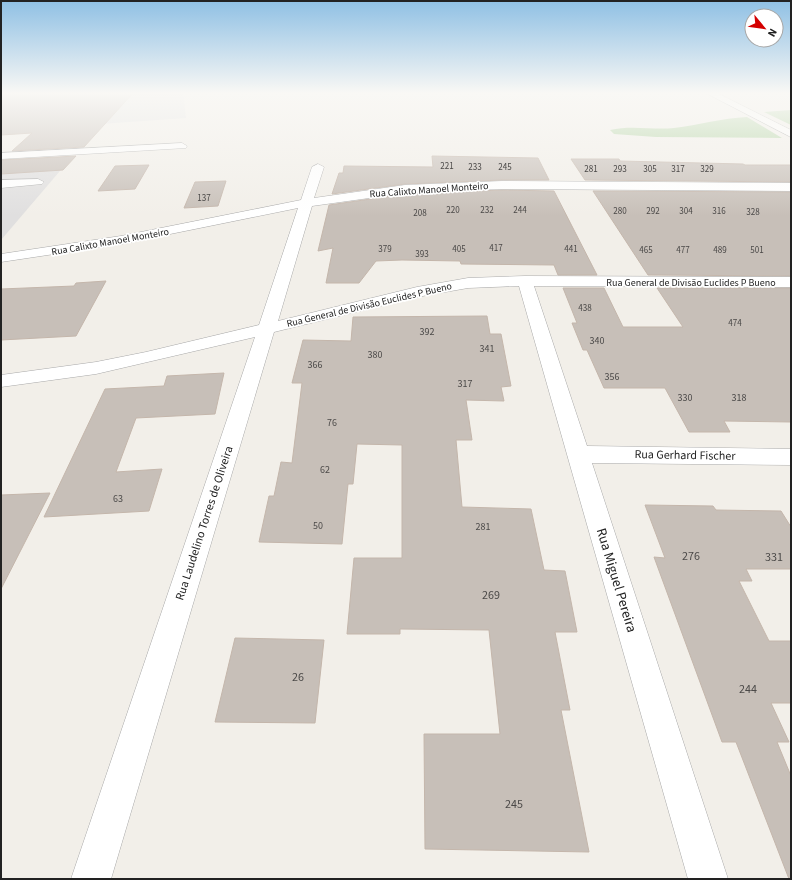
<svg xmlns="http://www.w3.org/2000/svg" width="792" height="880" viewBox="0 0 792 880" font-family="'Source Sans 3',sans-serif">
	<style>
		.residential { fill: #e0dfdf }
		.forest { fill: #add19e }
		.parking { fill: #e2e2e2 }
		.building { fill: #c7bfb8; stroke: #c4b6ab }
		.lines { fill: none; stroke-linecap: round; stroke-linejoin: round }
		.minor-casing { stroke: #a9a9a9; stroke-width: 1 }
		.minor { fill: #fff; fill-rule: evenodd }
		.labels { text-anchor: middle; stroke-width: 3.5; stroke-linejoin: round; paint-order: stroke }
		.far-number-label { font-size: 9px; fill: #4b4948 }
		.far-street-label { font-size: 10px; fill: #222; stroke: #fff }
		.number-label { font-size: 10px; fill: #4b4948 }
		.street-label { font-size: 12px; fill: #222; stroke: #fff }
		.near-number-label { font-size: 12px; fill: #4b4948 }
		.near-street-label { font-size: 14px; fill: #222; stroke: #fff }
	</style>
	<rect width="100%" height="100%" fill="#f2efe9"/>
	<path class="residential" d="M 71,158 L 1,240 L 1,161 Z"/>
	<path class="forest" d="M 791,110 L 791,125 L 764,112 Z
		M 747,117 L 782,138 L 656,137 L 614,134 L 610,130 C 631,125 653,130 674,128 C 699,125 722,118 747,117 Z"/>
	<path class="parking" d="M 81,92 L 183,92 L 186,118 L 72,126 Z"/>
	<path class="building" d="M 1,92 L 134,92 L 84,147 L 12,151 L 32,133 L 1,135 Z
		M 76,156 L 63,170 L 1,174 L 1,160 Z
		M 432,156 L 538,158 L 549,180 L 502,180 L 405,184 L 332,194 L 339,173 L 343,173 L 344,166 L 433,167 Z
		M 571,159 L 619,159 L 620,161 L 743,164 L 745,165 L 791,165 L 791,182 L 585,180 Z
		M 149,165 L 135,189 L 98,191 L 115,166 Z
		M 226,181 L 218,206 L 184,208 L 195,182 Z
		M 502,190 L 554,191 L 597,275 L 558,275 L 554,265 L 461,264 L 460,261 L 402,260 L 376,261 L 359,283 L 326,283 L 333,248 L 318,251 L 329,205 L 405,194 Z
		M 593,191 L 791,192 L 791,276 L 648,275 Z
		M 106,281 L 76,336 L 1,340 L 1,289 L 74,286 L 76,283 Z
		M 563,288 L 604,288 L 623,327 L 683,327 L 657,288 L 791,288 L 791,422 L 724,421 L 730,432 L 689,432 L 665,388 L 604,388 L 587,350 L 583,350 L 572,323 L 577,323 Z
		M 487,316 L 490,334 L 501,334 L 511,386 L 501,387 L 504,401 L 466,400 L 472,440 L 456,440 L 462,507 L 531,509 L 544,570 L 565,571 L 577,632 L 555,632 L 570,710 L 561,710 L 589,852 L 425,849 L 424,734 L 500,734 L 489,630 L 400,629 L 400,634 L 347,634 L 354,558 L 402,558 L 402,445 L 357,444 L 353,484 L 348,484 L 342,544 L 259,542 L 269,496 L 274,496 L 281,462 L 292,463 L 302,383 L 292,383 L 303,340 L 351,341 L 353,317 Z
		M 224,373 L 215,414 L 136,418 L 116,472 L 162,469 L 149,511 L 44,517 L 105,389 L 164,386 L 167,376 Z
		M 50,493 L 1,589 L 1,495 Z
		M 645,505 L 713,506 L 716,510 L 781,511 L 791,527 L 791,569 L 746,569 L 752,581 L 739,581 L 769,641 L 791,641 L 791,703 L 771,703 L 789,742 L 777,742 L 791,776 L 791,878 L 789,879 L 736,742 L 722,742 L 654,557 L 665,558 Z
		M 235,638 L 324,640 L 315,723 L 215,722 Z"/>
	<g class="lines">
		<g class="minor-casing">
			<path id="minor" d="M 704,92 L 715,92 L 791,130 L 791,137 Z
				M 182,143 L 187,146 L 186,148 L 1,159 L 1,153 Z
				M 318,164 L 324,167 L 314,198 L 405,185 L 502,181 L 791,183 L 791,191 L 502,189 L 405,193 L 312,206 L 278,321 L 417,287 L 468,278 L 525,276 L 791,277 L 791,287 L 534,286 L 587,446 L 791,449 L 791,465 L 592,463 L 728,879 L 688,879 L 519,286 L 468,288 L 417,297 L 274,332 L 111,879 L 71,879 L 255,337 L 96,374 L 1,387 L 1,375 L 96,362 L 146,352 L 259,325 L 298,208 L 121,244 L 1,262 L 1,254 L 121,236 L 301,200 L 312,167 Z
				M 38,179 L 44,182 L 42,184 L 1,188 L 1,180 Z"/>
		</g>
		<use href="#minor" class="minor"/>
	</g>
	<linearGradient id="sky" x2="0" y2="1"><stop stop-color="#8fc0e4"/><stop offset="0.43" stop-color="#f9f8f5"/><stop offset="1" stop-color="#f9f8f5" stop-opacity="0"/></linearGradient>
	<rect width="792" height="216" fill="url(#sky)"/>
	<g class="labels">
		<g class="far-number-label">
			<text x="447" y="169">221</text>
			<text x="475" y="170">233</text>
			<text x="505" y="170">245</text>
			<text x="591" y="172">281</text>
			<text x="620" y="172">293</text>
			<text x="650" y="172">305</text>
			<text x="678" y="172">317</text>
			<text x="707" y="172">329</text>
			<text x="204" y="201">137</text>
			<text x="453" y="213">220</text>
			<text x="487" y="213">232</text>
			<text x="520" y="213">244</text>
			<text x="620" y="214">280</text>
			<text x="653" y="214">292</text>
			<text x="686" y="214">304</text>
			<text x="719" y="214">316</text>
			<text x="753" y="215">328</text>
			<text x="420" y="216">208</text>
			<text x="496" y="251">417</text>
			<text x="385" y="252">379</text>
			<text x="459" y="252">405</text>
			<text x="571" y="252">441</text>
			<text x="646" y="253">465</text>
			<text x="683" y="253">477</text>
			<text x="720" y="253">489</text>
			<text x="757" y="253">501</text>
			<text x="422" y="257">393</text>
			<text x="585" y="311">438</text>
			<text x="735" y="326">474</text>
		</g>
		<g class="far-street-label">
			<text transform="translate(429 189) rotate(-4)" y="4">Rua Calixto Manoel Monteiro</text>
			<text transform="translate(110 241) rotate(-10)" y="4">Rua Calixto Manoel Monteiro</text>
			<text x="691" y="286">Rua General de Divisão Euclides P Bueno</text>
			<text transform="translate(369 304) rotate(-13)" y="4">Rua General de Divisão Euclides P Bueno</text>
		</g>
		<g class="number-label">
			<text x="427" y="335">392</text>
			<text x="597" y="344">340</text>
			<text x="487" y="352">341</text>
			<text x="375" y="358">380</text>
			<text x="315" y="368">366</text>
			<text x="612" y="380">356</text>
			<text x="465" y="387">317</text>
			<text x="685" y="401">330</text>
			<text x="739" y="401">318</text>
			<text x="332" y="426">76</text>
			<text x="325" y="473">62</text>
			<text x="118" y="502">63</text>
			<text x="318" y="529">50</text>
			<text x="483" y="530">281</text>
		</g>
		<g class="street-label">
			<text transform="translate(685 455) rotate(1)" y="4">Rua Gerhard Fischer</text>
			<text transform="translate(204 523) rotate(-72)" y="4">Rua Laudelino Torres de Oliveira</text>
		</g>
		<g class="near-number-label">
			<text x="691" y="560">276</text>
			<text x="774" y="561">331</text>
			<text x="491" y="599">269</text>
			<text x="298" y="681">26</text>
			<text x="748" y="693">244</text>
			<text x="514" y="808">245</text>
		</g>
		<g class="near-street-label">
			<text transform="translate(617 580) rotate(73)" y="5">Rua Miguel Pereira</text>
		</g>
	</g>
	<rect width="792" height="880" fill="none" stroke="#222222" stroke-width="4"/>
	<g transform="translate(764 28) rotate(119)"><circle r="19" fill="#ffffff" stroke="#a7a7a7"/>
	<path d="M0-3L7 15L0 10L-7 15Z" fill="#d40000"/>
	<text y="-6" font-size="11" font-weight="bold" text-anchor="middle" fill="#222222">N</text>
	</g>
</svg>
